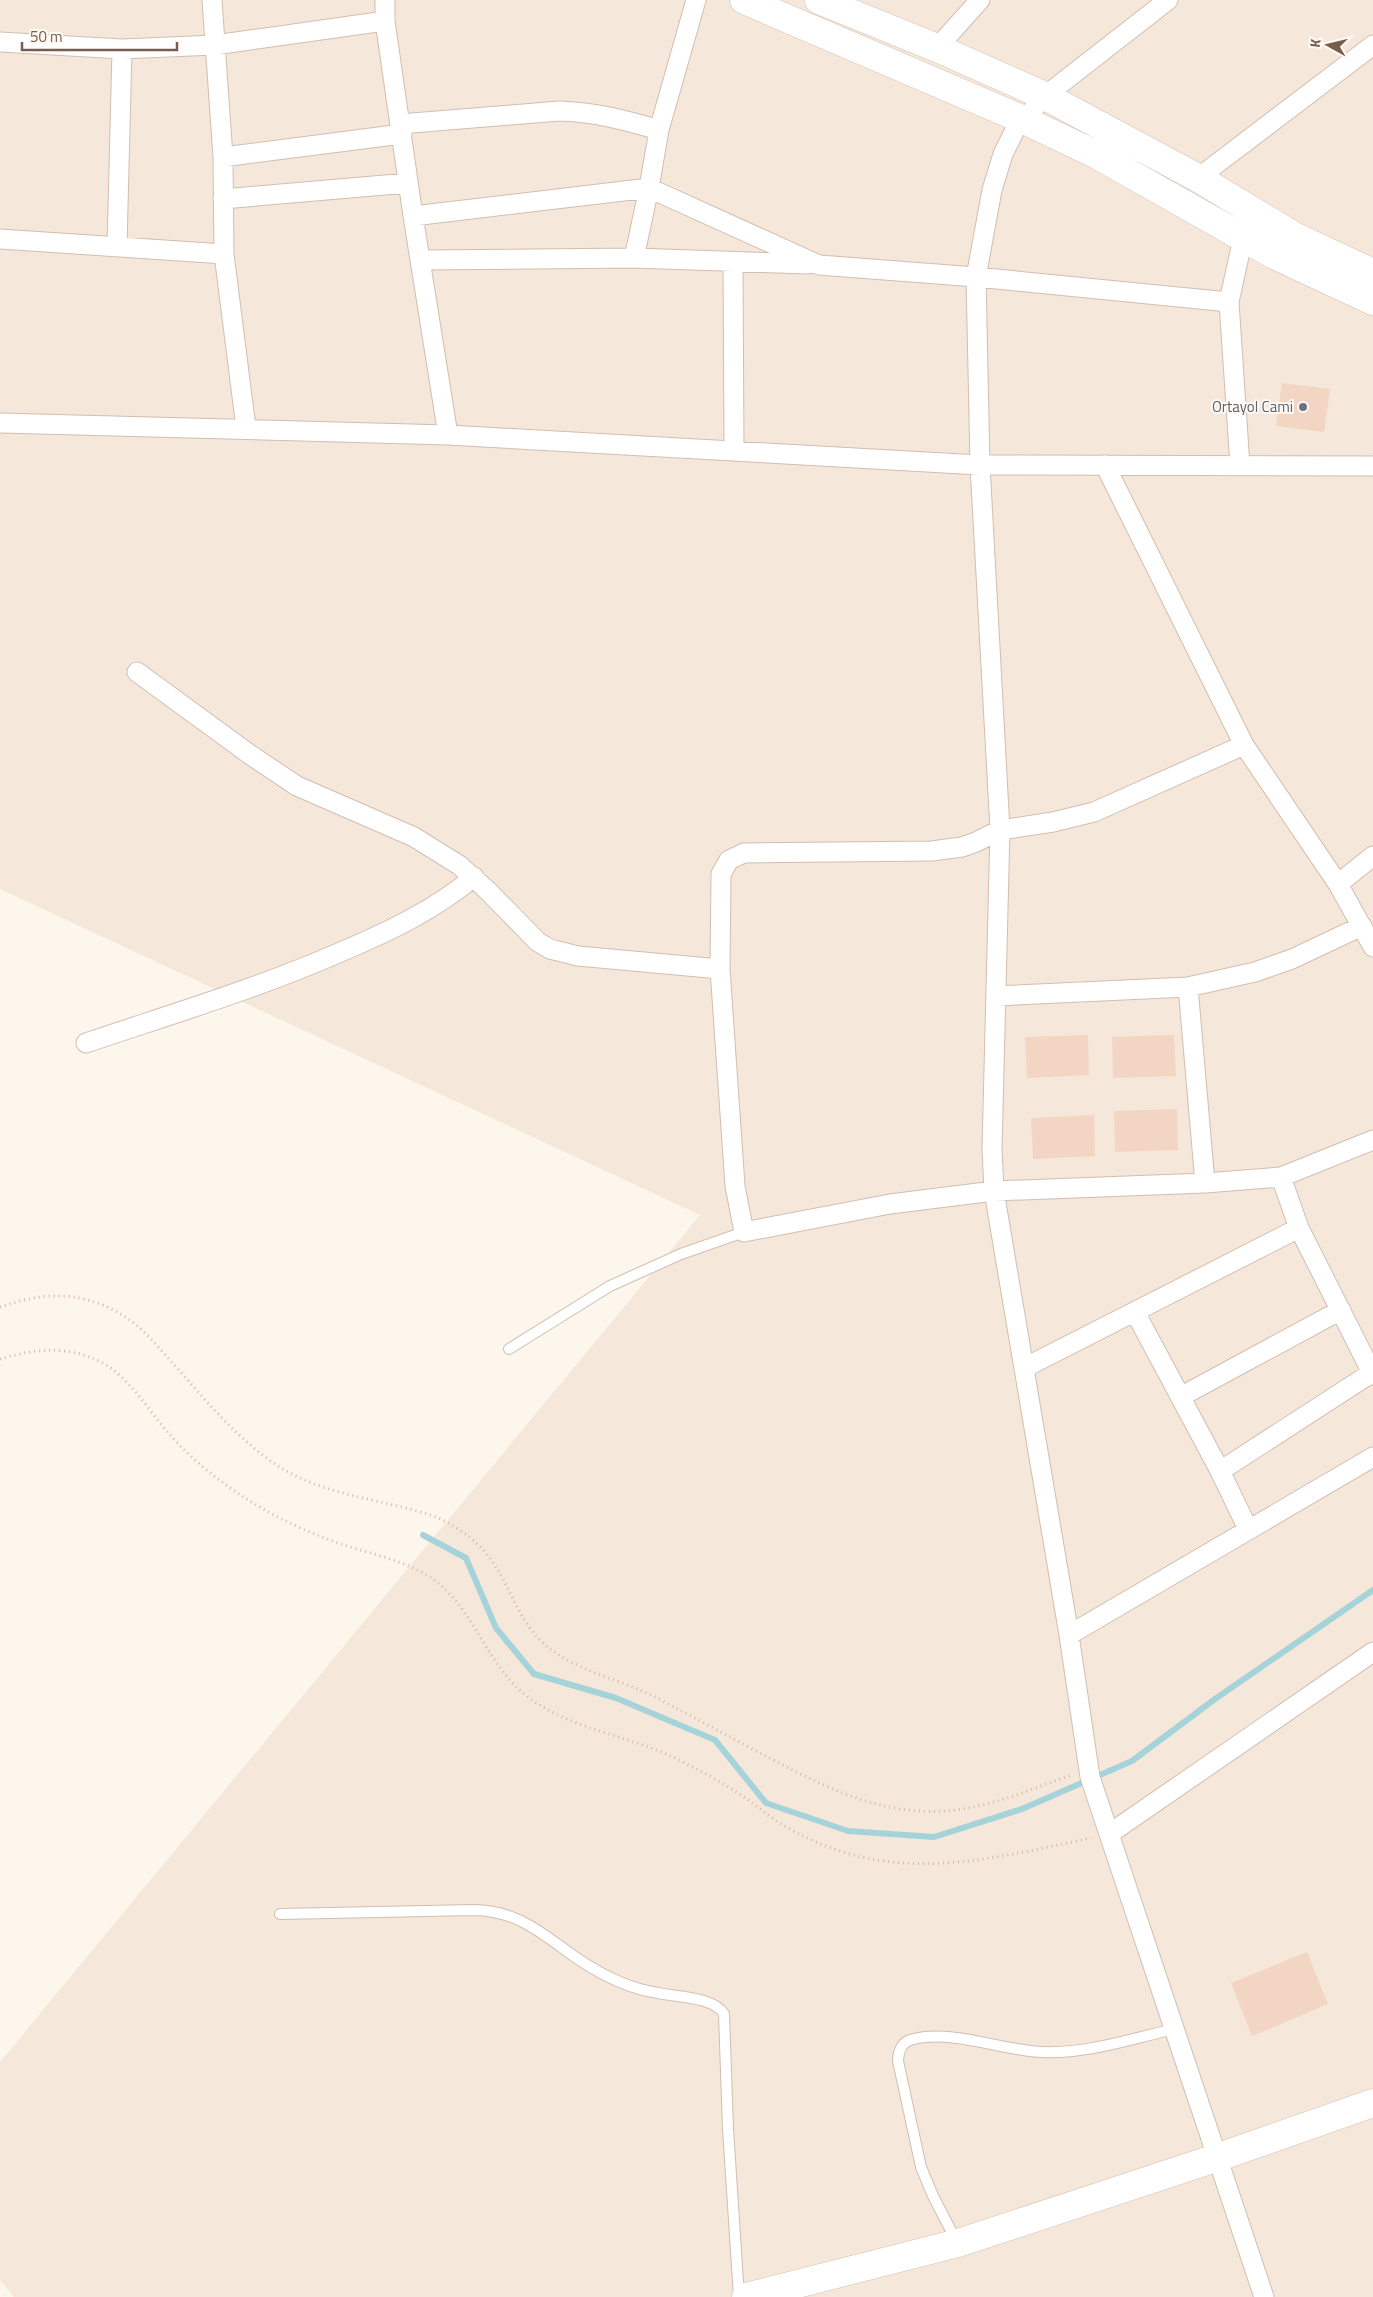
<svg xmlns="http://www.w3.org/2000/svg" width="1373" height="2297" viewBox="0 0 1373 2297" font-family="'Titillium Web',sans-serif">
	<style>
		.residential { fill: #f5e8da }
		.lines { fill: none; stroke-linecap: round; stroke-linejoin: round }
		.stream { stroke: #a5d3da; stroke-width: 6 }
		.building { fill: #f3d5c3 }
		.lane-casing { stroke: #d1beb0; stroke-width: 12 }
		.street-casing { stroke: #d1beb0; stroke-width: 21 }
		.secondary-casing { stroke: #d6c0b0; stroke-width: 29 }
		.path { stroke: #d9b8a5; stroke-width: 3; stroke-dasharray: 1 4; stroke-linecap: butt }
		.lane { stroke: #fff; stroke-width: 10 }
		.street { stroke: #fff; stroke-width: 19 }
		.secondary { stroke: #fff; stroke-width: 28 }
		.worship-dot { fill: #6b7280; stroke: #fffaf3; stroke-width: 2 }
		.labels { text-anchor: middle; stroke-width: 4; stroke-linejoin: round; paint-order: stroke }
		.worship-label { font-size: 15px; fill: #5b616d; stroke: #fffaf3; text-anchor: end }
	</style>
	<rect width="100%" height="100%" fill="#fdf6ec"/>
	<path class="residential" d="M 0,0 L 1373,0 L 1373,2297 L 14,2297 L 0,2280 L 0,2062 L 700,1215 L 0,889 Z"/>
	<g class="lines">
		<path class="stream" d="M 423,1535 L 466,1558 L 496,1628 L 534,1674 L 616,1698 L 715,1740 L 766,1803 L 848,1831 L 934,1837 L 1022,1809 L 1132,1761 L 1215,1699 L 1373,1590"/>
	</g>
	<path class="building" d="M 1282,383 L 1330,389 L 1324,432 L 1276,426 Z
		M 1088,1035 L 1089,1075 L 1027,1078 L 1025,1037 Z
		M 1174,1035 L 1176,1076 L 1113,1078 L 1112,1037 Z
		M 1177,1109 L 1178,1150 L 1115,1152 L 1114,1111 Z
		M 1094,1115 L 1095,1156 L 1033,1159 L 1031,1118 Z
		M 1307,1952 L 1328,2004 L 1252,2036 L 1231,1983 Z"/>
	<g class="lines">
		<g class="lane-casing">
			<path id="lane" d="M 509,1349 L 610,1286 L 681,1254 L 744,1232
				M 280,1914 L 474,1910 C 521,1911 544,1936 581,1961 C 604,1976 630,1989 658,1993 C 677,1997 714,1997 724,2014 L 728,2129 L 739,2297
				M 957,2242 L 933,2196 L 921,2167 L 898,2061 C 898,2053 901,2043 910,2040 C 951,2028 1002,2051 1043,2052 C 1087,2054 1133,2038 1175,2029"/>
		</g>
		<g class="street-casing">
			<path id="street" d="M 212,0 L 223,157 L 224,254 L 246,428
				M 385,0 L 385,21 L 413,216 L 448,435
				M 696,0 L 659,130 L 649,188 L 819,265 L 976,277 L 992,190 L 1003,154 L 1015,130 L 1045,96 L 1168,0
				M 0,42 L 122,49 L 215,45 L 385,21
				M 937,48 L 980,0
				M 400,124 L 559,111 C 594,112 625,120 659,130
				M 223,157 L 402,134
				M 1198,178 L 1373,45
				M 223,199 L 408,183
				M 413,216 L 649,188 L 634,258
				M 0,239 L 224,254
				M 117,247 L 122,49
				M 420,260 L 634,258 L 808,264
				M 733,262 L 734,451
				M 1229,302 L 976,277 L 980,465 L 1000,830 L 992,1149 L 994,1191 L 1069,1635 L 1090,1777 L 1109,1834 L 1373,1652
				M 0,423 L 448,435 L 980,465 L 1373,466
				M 1105,465 L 1244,745 L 1338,884 L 1373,947
				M 1240,466 L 1229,302 L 1243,238
				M 137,672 L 252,756 L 297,786 L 414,837 L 459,865 L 487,890 L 538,942 L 550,949 L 578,956 L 720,969
				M 1244,745 L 1094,812 L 1053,822 L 1000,830 L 976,842 L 962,847 L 932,851 L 744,853 L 729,860 L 721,874 L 720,969 L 735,1186 L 744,1232 L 890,1204 L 994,1191 L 1205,1183 L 1281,1177 L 1373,1140
				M 1338,884 L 1373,856
				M 1188,987 L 1205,1183
				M 996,996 L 1188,987 L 1255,972 L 1292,959 L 1362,926
				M 86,1043 C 172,1014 259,988 343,951 C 390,931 434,910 474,877
				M 1281,1177 L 1299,1228 L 1373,1375
				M 1135,1312 L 1220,1471 L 1248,1529
				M 1024,1368 L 1299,1228
				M 1180,1397 L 1341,1310
				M 1220,1471 L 1373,1372
				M 1069,1635 L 1373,1457
				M 1109,1834 L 1264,2297"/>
		</g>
		<g class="secondary-casing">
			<path id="secondary" d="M 744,0 L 1024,120 L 1099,156 L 1274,255 L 1373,301
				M 819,0 L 937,48 L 1045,96 L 1198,178 L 1296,237 L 1373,273
				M 746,2297 L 958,2243 L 1219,2157 L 1373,2103"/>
		</g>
		<path class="path" d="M 0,1307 C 19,1301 39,1295 59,1296 C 82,1296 105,1304 124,1316 C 142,1327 156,1345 170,1360 C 203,1397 234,1436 275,1464 C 324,1497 382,1498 436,1517 C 458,1527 478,1541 492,1561 C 511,1588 518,1620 544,1644 C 576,1672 622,1679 659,1699 C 693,1717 726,1735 760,1753 C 821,1785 883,1819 956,1810 C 996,1805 1034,1788 1071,1775
			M 0,1359 C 34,1349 66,1345 99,1361 C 127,1375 145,1405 165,1429 C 181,1448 200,1466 221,1481 C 256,1508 296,1528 338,1543 C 370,1554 405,1560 433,1579 C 475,1610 487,1666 528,1697 C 570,1729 627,1735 675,1758 C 697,1769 720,1781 741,1795 C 755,1804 768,1816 783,1825 C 887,1887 981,1861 1091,1838"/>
		<use href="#lane" class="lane"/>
		<use href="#street" class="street"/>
		<use href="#secondary" class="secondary"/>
	</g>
	<circle class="worship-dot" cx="1303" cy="407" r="5"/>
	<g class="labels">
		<g class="worship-label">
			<text x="1293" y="412">Ortayol Cami</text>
		</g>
	</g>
	<g transform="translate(1328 45) rotate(278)" stroke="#fffaf3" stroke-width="4" paint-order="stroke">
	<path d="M0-4L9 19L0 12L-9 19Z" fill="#7a5c4d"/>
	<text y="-8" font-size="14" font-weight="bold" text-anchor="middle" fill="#7a5c4d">K</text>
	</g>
	<path d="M22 42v8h155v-8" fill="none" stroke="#7a5c4d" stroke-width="2.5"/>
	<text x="30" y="42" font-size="15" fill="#7a5c4d" stroke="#fffaf3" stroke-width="4" paint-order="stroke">50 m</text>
</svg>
